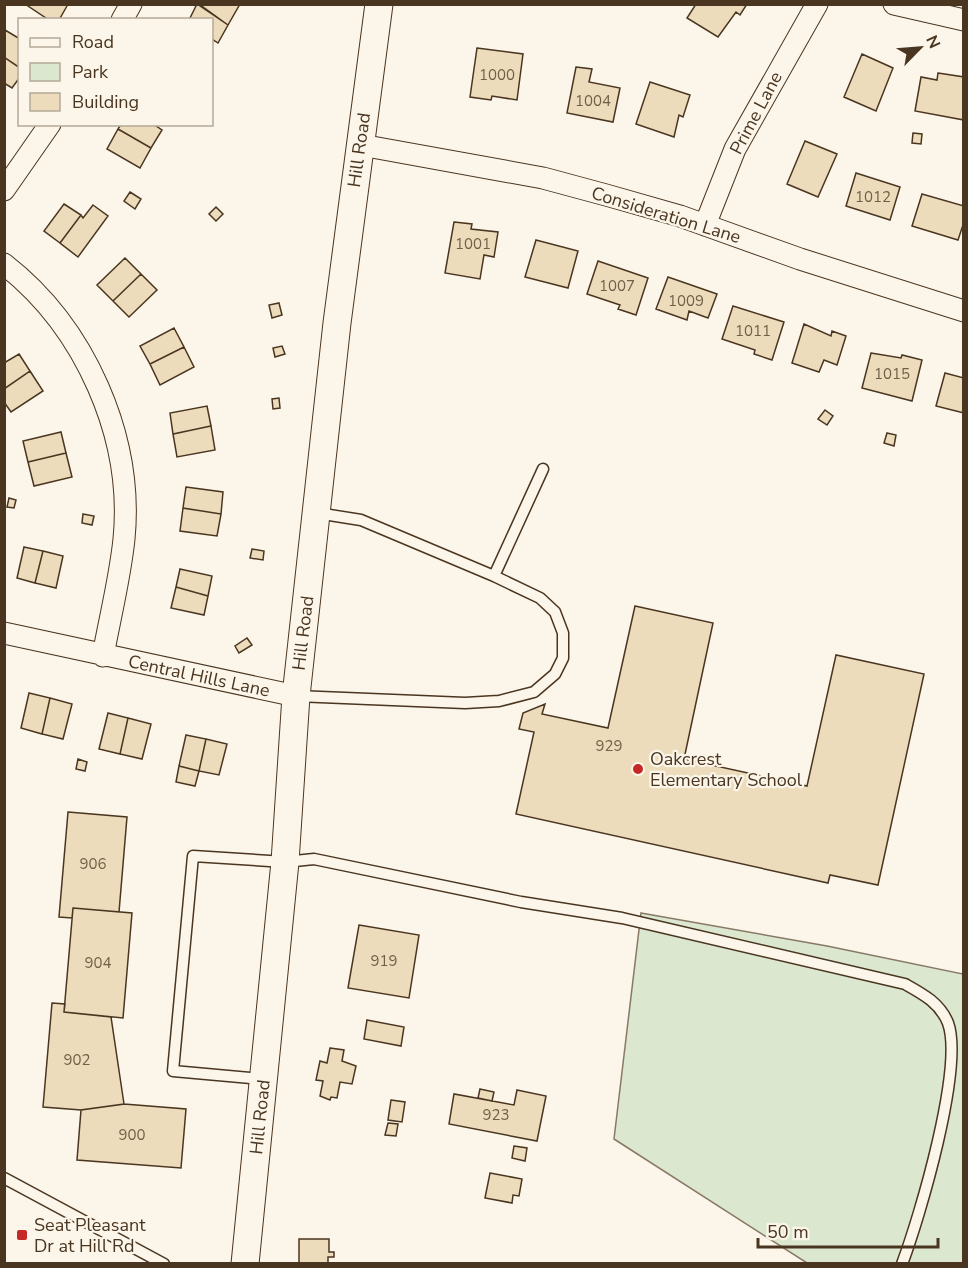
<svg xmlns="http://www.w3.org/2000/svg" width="968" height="1268" viewBox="0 0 968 1268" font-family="'Nunito Sans',sans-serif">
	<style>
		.green { fill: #dce7d0; stroke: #887966; stroke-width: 1.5 }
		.building { fill: #ecdcbc; stroke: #4a3520; stroke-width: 1.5 }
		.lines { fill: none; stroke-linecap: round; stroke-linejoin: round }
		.service-casing { stroke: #4a3520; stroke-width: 13 }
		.minor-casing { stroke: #4a3520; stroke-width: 23 }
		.tertiary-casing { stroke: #4a3520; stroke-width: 29 }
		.service { stroke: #fbf6e9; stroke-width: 10 }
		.minor { stroke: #fbf6e9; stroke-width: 21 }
		.tertiary { stroke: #fbf6e9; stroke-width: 27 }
		.poi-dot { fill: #c62828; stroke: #fbf6e9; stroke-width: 2 }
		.labels { text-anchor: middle; stroke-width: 4.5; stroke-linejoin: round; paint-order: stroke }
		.number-label { font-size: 15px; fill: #725f47 }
		.street-label { font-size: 18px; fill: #4a3520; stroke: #fbf6e9 }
		.poi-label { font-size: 18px; fill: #4a3520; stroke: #fbf6e9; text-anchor: start }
	</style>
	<rect width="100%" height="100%" fill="#fbf6e9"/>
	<path class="green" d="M 641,913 L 827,946 L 963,974 L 963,1263 L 807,1263 L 614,1139 Z"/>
	<path class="building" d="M 25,4 L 65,4 L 67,6 L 59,20 L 49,20 Z
		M 197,4 L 228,25 L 218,43 L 212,39 L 212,20 L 189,20 Z
		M 199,4 L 240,4 L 228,25 Z
		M 696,4 L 747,4 L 740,15 L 736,12 L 718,37 L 687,18 Z
		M 5,30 L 20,39 L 20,68 L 4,57 Z
		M 477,48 L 523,54 L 517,100 L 492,96 L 491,100 L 470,97 Z
		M 862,54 L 893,68 L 876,111 L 844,97 Z
		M 4,57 L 20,68 L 20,77 L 12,88 L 4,83 Z
		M 576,67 L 592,69 L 589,82 L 620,88 L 613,122 L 567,113 Z
		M 938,73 L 964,77 L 964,120 L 915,111 L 921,77 L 937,80 Z
		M 650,82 L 690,95 L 683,117 L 679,115 L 674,137 L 636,124 Z
		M 121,124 L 153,124 L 162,130 L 151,148 L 118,129 Z
		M 118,129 L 151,148 L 140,168 L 107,149 Z
		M 913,133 L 922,134 L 921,144 L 912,143 Z
		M 805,141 L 837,154 L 818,197 L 787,184 Z
		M 856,173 L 900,187 L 890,220 L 846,206 Z
		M 130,192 L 141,199 L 135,209 L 124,201 Z
		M 922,194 L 964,206 L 964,222 L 958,240 L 912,226 Z
		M 64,204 L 81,215 L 60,243 L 44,231 Z
		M 93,205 L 108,216 L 78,257 L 60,243 L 81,215 L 83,218 Z
		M 216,207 L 223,214 L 216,221 L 209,214 Z
		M 454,222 L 472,224 L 471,229 L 498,232 L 494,257 L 484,255 L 480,279 L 445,273 Z
		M 536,240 L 578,251 L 568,288 L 525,277 Z
		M 125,258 L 141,274 L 113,301 L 97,285 Z
		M 598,261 L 648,278 L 636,315 L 618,309 L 620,305 L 587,294 Z
		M 141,274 L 157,290 L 129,317 L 113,301 Z
		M 668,277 L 717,294 L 708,318 L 689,311 L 687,320 L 656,309 Z
		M 279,303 L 282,315 L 272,318 L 269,305 Z
		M 733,306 L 784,322 L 772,360 L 754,354 L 755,350 L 722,339 Z
		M 804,324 L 831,336 L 832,331 L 846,336 L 837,365 L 824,360 L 819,372 L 792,363 Z
		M 174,328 L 184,347 L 150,364 L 140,346 Z
		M 282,346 L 285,354 L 275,357 L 273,348 Z
		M 184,347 L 194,367 L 160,385 L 150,364 Z
		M 871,353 L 901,358 L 902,355 L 922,360 L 912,401 L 862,388 Z
		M 19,354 L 30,371 L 4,389 L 4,363 Z
		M 30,371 L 43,391 L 11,412 L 4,402 L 4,389 Z
		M 945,373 L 964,378 L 964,413 L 936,406 Z
		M 279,398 L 280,408 L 273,409 L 272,399 Z
		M 207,406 L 211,426 L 173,434 L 170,413 Z
		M 825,410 L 833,416 L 827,425 L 818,419 Z
		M 211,426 L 215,450 L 177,457 L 173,434 Z
		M 61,432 L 66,453 L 28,462 L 23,441 Z
		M 887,433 L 896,435 L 894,446 L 884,443 Z
		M 66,453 L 72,477 L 34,486 L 28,462 Z
		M 186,487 L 223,492 L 221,514 L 183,508 Z
		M 9,498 L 16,500 L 14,508 L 7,507 Z
		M 183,508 L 221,514 L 217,536 L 180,531 Z
		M 83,514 L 94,516 L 92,525 L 82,523 Z
		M 24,547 L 43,551 L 35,583 L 17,578 Z
		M 252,549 L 264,551 L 263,560 L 250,558 Z
		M 43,551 L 63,556 L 56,588 L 35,583 Z
		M 180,569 L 212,576 L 208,596 L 176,587 Z
		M 176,587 L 208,596 L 204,615 L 171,608 Z
		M 635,606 L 713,623 L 684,759 L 807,786 L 836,655 L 924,674 L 878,885 L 830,875 L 828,883 L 516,814 L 534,732 L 519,729 L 523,713 L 545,704 L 542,714 L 608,728 Z
		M 247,638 L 252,645 L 239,653 L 235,646 Z
		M 29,693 L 50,698 L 42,734 L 21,728 Z
		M 50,698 L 72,704 L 63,739 L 42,734 Z
		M 108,713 L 128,718 L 120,754 L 99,749 Z
		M 128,718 L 151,724 L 142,759 L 120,754 Z
		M 186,735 L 206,739 L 199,771 L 179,766 Z
		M 206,739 L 227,744 L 219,775 L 199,771 Z
		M 78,759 L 87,762 L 85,771 L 76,769 Z
		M 179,766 L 199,771 L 195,786 L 176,782 Z
		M 68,812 L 127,817 L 119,912 L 73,908 L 72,918 L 59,917 Z
		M 73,908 L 132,913 L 123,1018 L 64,1012 Z
		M 359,925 L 419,935 L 409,998 L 348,988 Z
		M 52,1003 L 65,1004 L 64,1012 L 111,1017 L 124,1104 L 81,1110 L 43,1107 Z
		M 367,1020 L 404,1027 L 401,1046 L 364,1039 Z
		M 330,1048 L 344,1050 L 342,1061 L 356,1066 L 352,1084 L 340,1082 L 337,1098 L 331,1097 L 330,1100 L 320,1096 L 323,1081 L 316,1080 L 320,1061 L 327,1063 Z
		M 480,1089 L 494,1092 L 492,1101 L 478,1098 Z
		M 517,1090 L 546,1096 L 537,1141 L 449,1124 L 454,1094 L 514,1105 Z
		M 391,1100 L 405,1102 L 402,1122 L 388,1120 Z
		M 124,1104 L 186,1109 L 181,1168 L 77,1160 L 81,1110 Z
		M 388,1123 L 398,1124 L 396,1136 L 385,1135 Z
		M 514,1146 L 527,1148 L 525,1161 L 512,1158 Z
		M 490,1173 L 522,1179 L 519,1196 L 513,1195 L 512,1203 L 485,1198 Z
		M 299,1239 L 329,1239 L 329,1252 L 334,1252 L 334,1257 L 328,1257 L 328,1264 L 299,1264 Z"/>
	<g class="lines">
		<g class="service-casing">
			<path id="service" d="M 494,576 L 543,469
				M 296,696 L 465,703 L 499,701 L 534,692 L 555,674 L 563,658 L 563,633 L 555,612 L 540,598 L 494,576 L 361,520 L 317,513
				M 262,1079 L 173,1071 L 193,856 L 285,862 L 314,859 L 521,902 L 622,918 L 905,984 C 923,994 940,1003 948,1023 C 964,1067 920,1216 902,1264
				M 4,1178 L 164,1264"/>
		</g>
		<g class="minor-casing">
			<path id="minor" d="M 894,4 L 964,20
				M 122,20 L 131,4
				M 361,145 L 543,178 L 606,195 L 680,216 L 800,259 L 964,311
				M 4,190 L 50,124
				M 705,225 L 735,149 L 817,4
				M 4,264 C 85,327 134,437 124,539 C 120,578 110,617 103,656
				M 4,633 L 296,696"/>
		</g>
		<g class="tertiary-casing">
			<path id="tertiary" d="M 245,1264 L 285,862 L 296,696 L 337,323 L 379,4"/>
		</g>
		<use href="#service" class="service"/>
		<use href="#minor" class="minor"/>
		<use href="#tertiary" class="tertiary"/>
	</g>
	<g class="poi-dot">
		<circle cx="638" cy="769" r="6"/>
		<rect x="16" y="1229" width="12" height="12" rx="3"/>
	</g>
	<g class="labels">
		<g class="number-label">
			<text x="497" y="80">1000</text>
			<text x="593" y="106">1004</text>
			<text x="873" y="202">1012</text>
			<text x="473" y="249">1001</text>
			<text x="617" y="291">1007</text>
			<text x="686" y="306">1009</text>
			<text x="753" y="336">1011</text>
			<text x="892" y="379">1015</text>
			<text x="609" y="751">929</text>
			<text x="93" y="869">906</text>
			<text x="384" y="966">919</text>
			<text x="98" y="968">904</text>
			<text x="77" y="1065">902</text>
			<text x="496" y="1120">923</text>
			<text x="132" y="1140">900</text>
		</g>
		<g class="street-label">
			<text transform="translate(756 113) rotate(-62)" y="6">Prime Lane</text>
			<text transform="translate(359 150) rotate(-82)" y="6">Hill Road</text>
			<text transform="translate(666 215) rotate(17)" y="6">Consideration Lane</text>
			<text transform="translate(303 633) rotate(-83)" y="6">Hill Road</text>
			<text transform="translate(199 676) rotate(12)" y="6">Central Hills Lane</text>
			<text transform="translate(260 1117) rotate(-84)" y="6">Hill Road</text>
		</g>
		<g class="poi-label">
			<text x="650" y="765">Oakcrest<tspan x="650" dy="21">Elementary School</tspan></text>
			<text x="34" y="1231">Seat Pleasant<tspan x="34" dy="21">Dr at Hill Rd</tspan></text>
		</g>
	</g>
	<rect width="968" height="1268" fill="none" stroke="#4a3520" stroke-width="12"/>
	<rect x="18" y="18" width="195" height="108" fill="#fbf6e9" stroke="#b4a999" stroke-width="1.5"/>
	<rect x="30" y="38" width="30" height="9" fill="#fbf6e9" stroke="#b4a999" stroke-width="1.5"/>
	<text x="72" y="48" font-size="18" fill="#4a3520">Road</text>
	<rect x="30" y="63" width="30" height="18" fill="#dce7d0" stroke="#b4a999" stroke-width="1.5"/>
	<text x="72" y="78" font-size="18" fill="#4a3520">Park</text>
	<rect x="30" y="93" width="30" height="18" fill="#ecdcbc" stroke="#b4a999" stroke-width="1.5"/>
	<text x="72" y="108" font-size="18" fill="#4a3520">Building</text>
	<g transform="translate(920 48) rotate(65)" stroke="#fbf6e9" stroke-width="4.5" paint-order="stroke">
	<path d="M0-4.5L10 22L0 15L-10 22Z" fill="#4a3520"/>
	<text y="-9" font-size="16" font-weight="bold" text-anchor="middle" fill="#4a3520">N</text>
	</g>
	<path d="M758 1238v9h180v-9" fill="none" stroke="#4a3520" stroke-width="3"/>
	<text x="767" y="1238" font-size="18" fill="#4a3520" stroke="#fbf6e9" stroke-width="4.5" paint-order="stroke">50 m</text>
</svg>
